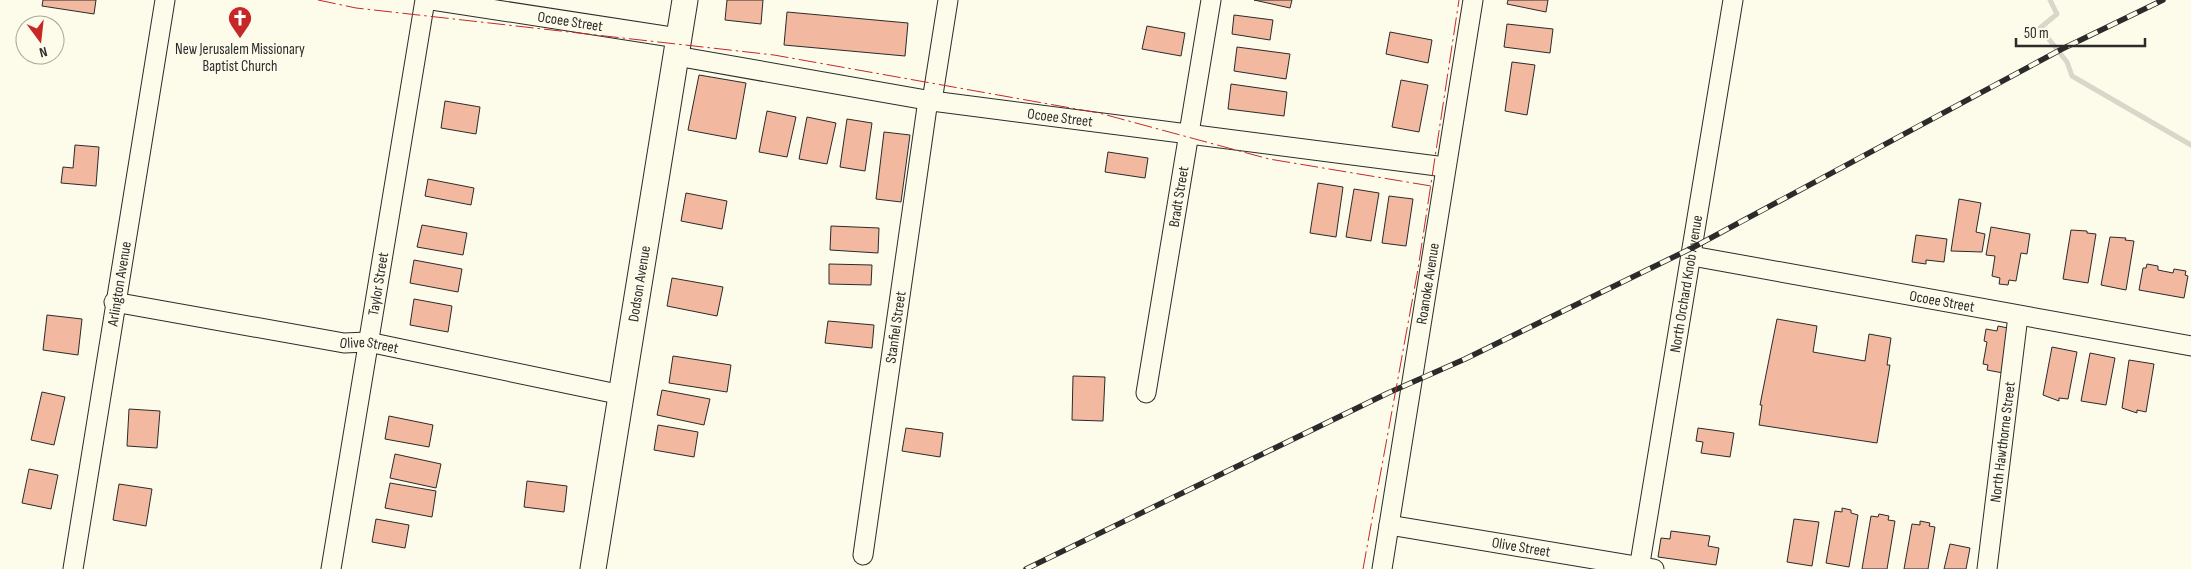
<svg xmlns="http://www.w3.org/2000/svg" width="2191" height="569" viewBox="0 0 2191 569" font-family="'Sofia Sans Condensed',sans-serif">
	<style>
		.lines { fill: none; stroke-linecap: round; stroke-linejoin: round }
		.stream { stroke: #d8d7c9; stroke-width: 5 }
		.building { fill: #f2b8a0; stroke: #2b2b2b }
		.minor-casing { stroke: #2b2b2b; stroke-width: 21 }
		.major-casing { stroke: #2b2b2b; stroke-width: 27 }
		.minor { stroke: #fdfbea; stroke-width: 19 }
		.major { stroke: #fdfbea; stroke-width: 25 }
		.rail-casing { stroke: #2b2b2b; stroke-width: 5.5 }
		.rail { stroke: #fdfbea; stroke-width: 4; stroke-dasharray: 11; stroke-linecap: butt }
		.power { stroke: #c62828; stroke-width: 1; stroke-dasharray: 18 4 2.5 4; stroke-linecap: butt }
		.labels { text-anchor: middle; stroke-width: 4; stroke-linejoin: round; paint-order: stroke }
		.street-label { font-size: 15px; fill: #2b2b2b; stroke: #fdfbea }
		.poi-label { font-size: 15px; fill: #2b2b2b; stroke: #fdfbea }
	</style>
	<rect width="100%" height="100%" fill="#fdfbea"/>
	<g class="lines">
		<path class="stream" d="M 2050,0 L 2057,14 L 2040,28 L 2067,62 L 2072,76 L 2191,145"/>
	</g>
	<path class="building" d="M 43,0 L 96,0 L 94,14 L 42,6 Z
		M 727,0 L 763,0 L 761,24 L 725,20 Z
		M 1254,0 L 1292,0 L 1290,8 Z
		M 1508,0 L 1548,0 L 1546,12 L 1507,4 Z
		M 787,12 L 908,23 L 905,56 L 784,45 Z
		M 1234,15 L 1273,20 L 1270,40 L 1232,34 Z
		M 1507,24 L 1553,29 L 1550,53 L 1504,47 Z
		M 1147,26 L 1185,33 L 1181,56 L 1142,49 Z
		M 1390,32 L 1432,40 L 1428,63 L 1386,54 Z
		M 1237,47 L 1290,54 L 1286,79 L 1234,71 Z
		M 1512,62 L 1535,65 L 1527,115 L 1505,111 Z
		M 699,75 L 746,83 L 736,139 L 688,130 Z
		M 1401,80 L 1428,85 L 1419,132 L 1392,127 Z
		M 1231,84 L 1287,92 L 1284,116 L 1228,109 Z
		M 445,101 L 480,107 L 476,134 L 441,128 Z
		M 767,111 L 796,117 L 787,157 L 759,152 Z
		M 807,117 L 836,123 L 827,164 L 799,159 Z
		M 847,119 L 872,123 L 865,171 L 840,167 Z
		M 884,132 L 910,135 L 901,202 L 876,199 Z
		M 75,145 L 99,147 L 96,186 L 61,183 L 63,167 L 73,168 Z
		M 1108,152 L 1148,158 L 1145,178 L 1105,172 Z
		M 428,179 L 474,188 L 471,205 L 425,196 Z
		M 1318,183 L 1343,187 L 1336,237 L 1310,233 Z
		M 1354,189 L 1379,193 L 1371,241 L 1346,237 Z
		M 686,193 L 727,201 L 722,229 L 681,221 Z
		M 1389,196 L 1413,199 L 1406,246 L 1382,243 Z
		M 1959,199 L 1981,203 L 1976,232 L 1985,234 L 1982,252 L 1951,251 Z
		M 422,225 L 467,233 L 463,255 L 417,247 Z
		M 831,226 L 879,228 L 878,253 L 830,250 Z
		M 1991,227 L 2030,234 L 2027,254 L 2021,253 L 2016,281 L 2009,280 L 2008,285 L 1999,284 L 2000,278 L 1992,276 L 1995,256 L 1986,255 Z
		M 2071,230 L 2087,231 L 2087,233 L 2096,234 L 2088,283 L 2063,279 Z
		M 1916,235 L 1947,239 L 1944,262 L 1926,260 L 1926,264 L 1912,262 Z
		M 2110,237 L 2126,238 L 2125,240 L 2134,241 L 2126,290 L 2101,285 Z
		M 414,260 L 462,269 L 458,292 L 410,283 Z
		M 829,264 L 872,265 L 871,285 L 829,284 Z
		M 2147,264 L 2158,266 L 2158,270 L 2173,273 L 2174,269 L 2186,271 L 2185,275 L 2188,276 L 2184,298 L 2139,290 L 2143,268 L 2146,268 Z
		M 672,278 L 723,287 L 717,316 L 667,306 Z
		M 414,299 L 452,306 L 448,332 L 410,325 Z
		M 47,315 L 82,319 L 78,355 L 43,350 Z
		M 1777,319 L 1817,326 L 1813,352 L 1865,361 L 1869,334 L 1891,338 L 1887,365 L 1890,365 L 1877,443 L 1759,425 L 1762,405 L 1760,405 Z
		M 828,321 L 874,325 L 872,348 L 825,343 Z
		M 1998,326 L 2008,328 L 2003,373 L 1987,370 L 1988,365 L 1983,364 L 1987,342 L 1984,341 L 1986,329 L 1997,331 Z
		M 2052,347 L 2077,352 L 2068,399 L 2059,398 L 2059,401 L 2043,395 Z
		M 2090,353 L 2115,358 L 2106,405 L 2081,401 Z
		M 673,356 L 731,365 L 727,392 L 669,383 Z
		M 2129,360 L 2154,364 L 2146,412 L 2137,410 L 2137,413 L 2122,408 Z
		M 1073,376 L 1105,377 L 1103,421 L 1072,420 Z
		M 662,390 L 710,399 L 704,425 L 657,415 Z
		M 42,392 L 65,397 L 54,445 L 31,440 Z
		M 129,409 L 160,411 L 157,448 L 127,446 Z
		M 389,416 L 433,425 L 429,447 L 385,439 Z
		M 658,425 L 698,432 L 694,457 L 654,450 Z
		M 906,428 L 943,433 L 940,457 L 902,451 Z
		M 1698,428 L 1734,433 L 1730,457 L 1701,453 L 1703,442 L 1696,441 Z
		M 395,454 L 441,464 L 436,488 L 390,478 Z
		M 29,469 L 58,475 L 51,509 L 22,503 Z
		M 527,481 L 567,486 L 564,512 L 524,507 Z
		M 390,483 L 436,491 L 432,517 L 385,508 Z
		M 119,484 L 152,489 L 146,526 L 113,520 Z
		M 1842,508 L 1851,510 L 1851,513 L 1858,515 L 1849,567 L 1826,563 L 1835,511 L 1842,512 Z
		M 1879,514 L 1889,516 L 1888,520 L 1895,521 L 1887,569 L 1862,569 L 1871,516 L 1878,517 Z
		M 376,519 L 409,525 L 405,548 L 372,542 Z
		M 1794,519 L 1819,522 L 1812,566 L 1787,562 Z
		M 1920,521 L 1930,523 L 1929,526 L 1935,527 L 1928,569 L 1904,569 L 1912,524 L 1920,525 Z
		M 1671,531 L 1710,536 L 1708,546 L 1719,548 L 1716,565 L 1658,557 L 1661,538 L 1670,539 Z
		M 1950,544 L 1970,548 L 1966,569 L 1944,569 Z"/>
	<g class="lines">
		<g class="minor-casing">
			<g id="minor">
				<path id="s1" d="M 432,0 L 678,38"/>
				<path id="s2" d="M 676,56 L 932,101 L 1445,167"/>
				<path d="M 932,101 L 948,0"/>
				<path id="s3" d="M 1692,256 L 2191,346"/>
				<path id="s4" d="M 114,302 L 344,343 L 368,342 L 622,395"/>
				<path id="s5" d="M 1146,393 L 1211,0"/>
				<path id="s6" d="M 1389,525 L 1654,569"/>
				<path id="s7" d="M 863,555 L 928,100"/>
				<path id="s8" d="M 73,569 L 165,0"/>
				<path id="s9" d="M 331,569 L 425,0"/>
				<path id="s10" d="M 1382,569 L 1473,0"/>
				<path id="s11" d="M 1639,569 L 1733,0"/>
				<path id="s12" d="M 1987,569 L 2018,316"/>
			</g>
		</g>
		<g class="major-casing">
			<g id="major">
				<path id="s13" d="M 593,569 L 685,0"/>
			</g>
		</g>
		<use href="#minor" class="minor"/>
		<use href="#major" class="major"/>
		<g class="rail-casing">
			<path id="rail" d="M 1026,569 L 1388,393 L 1465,359 L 1694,247 L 2062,49 L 2163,0"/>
		</g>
		<use href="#rail" class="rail"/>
		<path class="power" d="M 318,0 L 356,8 L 774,55 L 1099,113 L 1269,159 L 1431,186
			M 1363,569 L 1418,269 L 1459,0"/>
	</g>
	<defs>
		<g id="church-pin" transform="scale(1.25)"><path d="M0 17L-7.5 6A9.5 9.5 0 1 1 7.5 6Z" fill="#c62828" stroke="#fdfbea"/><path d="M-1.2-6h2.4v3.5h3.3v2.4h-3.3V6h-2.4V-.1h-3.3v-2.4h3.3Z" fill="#fff"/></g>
	</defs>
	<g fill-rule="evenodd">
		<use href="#church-pin" x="240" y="18"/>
	</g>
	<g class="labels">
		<g class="street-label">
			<text dy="5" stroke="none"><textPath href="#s1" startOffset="140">Ocoee Street</textPath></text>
			<text dy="5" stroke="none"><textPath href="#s2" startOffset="389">Ocoee Street</textPath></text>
			<text dy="5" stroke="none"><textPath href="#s5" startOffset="199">Bradt Street</textPath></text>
			<text dy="5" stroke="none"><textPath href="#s8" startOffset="289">Arlington Avenue</textPath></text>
			<text dy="5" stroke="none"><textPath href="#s9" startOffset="289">Taylor Street</textPath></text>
			<text dy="5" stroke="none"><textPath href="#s13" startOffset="289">Dodson Avenue</textPath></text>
			<text dy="5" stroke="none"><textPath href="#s10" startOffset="289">Roanoke Avenue</textPath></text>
			<text dy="5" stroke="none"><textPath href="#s11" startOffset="289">North Orchard Knob Avenue</textPath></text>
			<text dy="5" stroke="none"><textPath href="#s3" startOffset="254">Ocoee Street</textPath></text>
			<text dy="5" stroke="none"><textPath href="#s7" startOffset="230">Stanfiel Street</textPath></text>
			<text dy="5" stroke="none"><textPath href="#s4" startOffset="259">Olive Street</textPath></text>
			<text dy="5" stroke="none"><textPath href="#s12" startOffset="128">North Hawthorne Street</textPath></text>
			<text dy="5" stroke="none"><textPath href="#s6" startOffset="134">Olive Street</textPath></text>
		</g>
		<g class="poi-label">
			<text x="240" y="54">New Jerusalem Missionary<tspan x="240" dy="17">Baptist Church</tspan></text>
		</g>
	</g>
	<g transform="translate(40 40) rotate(165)"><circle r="24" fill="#fdfbea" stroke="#a9a89e"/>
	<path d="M0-4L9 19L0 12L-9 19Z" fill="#c62828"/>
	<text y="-8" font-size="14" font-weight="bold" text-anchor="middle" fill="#2b2b2b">N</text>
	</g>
	<path d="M2016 38v8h129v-8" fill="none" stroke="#2b2b2b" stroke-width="2.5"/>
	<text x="2024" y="38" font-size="15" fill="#2b2b2b" stroke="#fdfbea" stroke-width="4" paint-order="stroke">50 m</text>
</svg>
